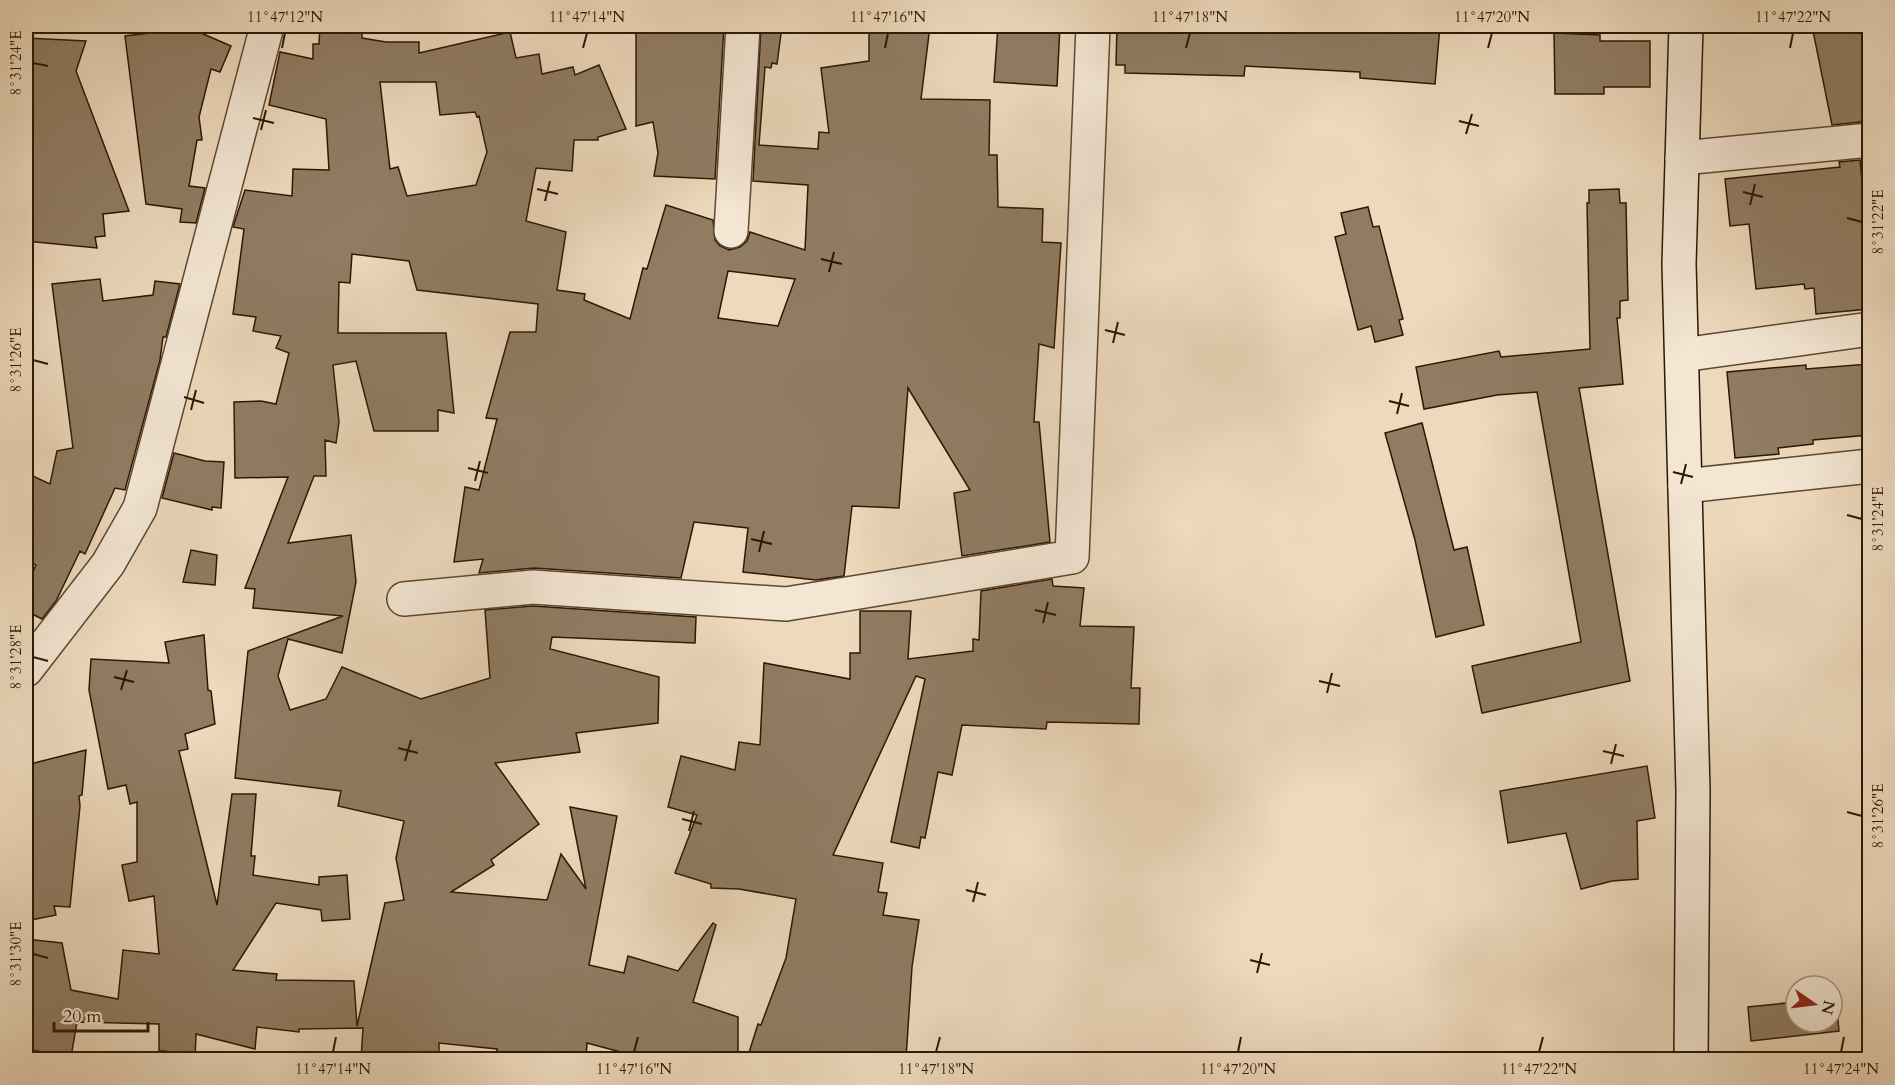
<svg xmlns="http://www.w3.org/2000/svg" width="1895" height="1085" viewBox="0 0 1895 1085" font-family="Cardo,serif">
	<style>
		.building { fill: #907c63; stroke: #2c1803; stroke-width: 1.5; fill-rule: evenodd }
		.lines { fill: none; stroke-linecap: round; stroke-linejoin: round }
		.street-casing { stroke: #5c4831; stroke-width: 36 }
		.secondary-casing { stroke: #2c1803; stroke-width: 36 }
		.street { stroke: #f3e6d3; stroke-width: 33 }
		.secondary { stroke: #f3e6d3; stroke-width: 33 }
		.ticks { fill: none; stroke: #2c1803; stroke-width: 2 }
		.neatline { fill: none; stroke: #2c1803; stroke-width: 2 }
		.ticks-label { font-size: 15px; text-anchor: middle; fill: #2c1803 }
	</style>
	<rect width="100%" height="100%" fill="#edd9bc"/>
	<filter id="stains"><feTurbulence type="fractalNoise" baseFrequency=".00333" numOctaves="4"/><feColorMatrix values="0 0 0 0 .2 0 0 0 0 .09 0 0 0 0 .02 0 0 0 .5 -.17"/></filter>
	<radialGradient id="worn" r=".72"><stop offset=".6" stop-color="#630" stop-opacity="0"/><stop offset="1" stop-color="#630" stop-opacity=".3"/></radialGradient>
	<path class="building" d="M 157,26 L 194,26 L 194,30 L 231,46 L 220,72 L 211,69 L 199,117 L 202,140 L 197,140 L 189,186 L 205,188 L 196,223 L 180,222 L 182,209 L 146,204 L 125,36 L 158,32 Z
		M 320,26 L 362,28 L 362,38 L 386,42 L 419,42 L 419,53 L 510,32 L 516,58 L 539,54 L 542,74 L 573,67 L 575,75 L 599,65 L 626,129 L 598,137 L 598,140 L 574,140 L 572,171 L 536,168 L 526,221 L 566,232 L 557,290 L 585,294 L 584,300 L 630,319 L 643,268 L 647,269 L 666,205 L 713,220 L 715,240 L 720,246 L 729,250 L 740,247 L 747,241 L 750,232 L 805,250 L 808,185 L 753,181 L 761,26 L 782,26 L 777,64 L 772,63 L 771,68 L 765,67 L 759,145 L 818,149 L 819,132 L 829,133 L 821,68 L 869,61 L 869,26 L 930,26 L 921,99 L 990,100 L 989,155 L 997,155 L 998,207 L 1043,209 L 1042,242 L 1061,243 L 1054,348 L 1039,344 L 1034,422 L 1039,422 L 1050,542 L 962,556 L 954,493 L 970,490 L 908,388 L 899,508 L 852,506 L 844,576 L 816,580 L 743,572 L 748,528 L 694,522 L 681,578 L 534,568 L 479,573 L 483,559 L 454,562 L 465,487 L 479,490 L 497,419 L 486,418 L 510,332 L 536,332 L 538,304 L 417,290 L 409,261 L 352,254 L 350,283 L 339,282 L 338,333 L 446,333 L 454,413 L 438,410 L 438,431 L 374,431 L 356,361 L 333,365 L 339,422 L 336,443 L 325,440 L 326,476 L 314,476 L 288,543 L 351,535 L 356,582 L 342,653 L 288,639 L 278,676 L 290,710 L 326,699 L 342,667 L 421,699 L 490,678 L 485,610 L 533,606 L 696,617 L 695,643 L 552,637 L 550,649 L 659,677 L 658,723 L 576,733 L 580,752 L 495,763 L 539,824 L 491,860 L 494,865 L 451,892 L 547,900 L 561,854 L 586,889 L 570,807 L 617,816 L 589,965 L 624,973 L 628,956 L 678,971 L 713,923 L 716,925 L 693,1002 L 738,1017 L 738,1059 L 647,1059 L 587,1043 L 586,1059 L 496,1059 L 497,1049 L 439,1043 L 439,1057 L 361,1059 L 363,1028 L 299,1029 L 299,1032 L 257,1027 L 255,1049 L 196,1034 L 195,1059 L 165,1059 L 166,1051 L 159,1051 L 159,1024 L 77,1022 L 71,1057 L 26,1049 L 26,939 L 62,943 L 71,990 L 118,999 L 123,950 L 159,954 L 154,896 L 129,901 L 122,865 L 137,862 L 137,802 L 130,804 L 126,785 L 108,789 L 89,690 L 91,659 L 169,663 L 165,642 L 204,635 L 208,690 L 211,691 L 215,724 L 185,734 L 188,749 L 179,751 L 217,905 L 232,794 L 256,794 L 251,856 L 255,856 L 253,875 L 319,885 L 319,877 L 347,875 L 350,919 L 322,921 L 321,910 L 276,903 L 233,970 L 277,974 L 276,980 L 354,981 L 357,1026 L 385,903 L 404,900 L 396,858 L 404,821 L 338,806 L 341,791 L 235,778 L 248,651 L 343,616 L 253,608 L 255,589 L 245,588 L 288,477 L 235,478 L 234,402 L 261,401 L 276,404 L 289,353 L 276,348 L 281,336 L 253,331 L 256,317 L 233,314 L 244,229 L 233,227 L 245,190 L 292,196 L 293,169 L 329,170 L 326,119 L 269,105 L 280,52 L 313,59 L 313,44 L 319,44 ZM 380,82 L 436,82 L 440,115 L 475,112 L 477,117 L 479,116 L 487,152 L 476,185 L 407,196 L 398,167 L 390,169 ZM 728,271 L 795,279 L 778,326 L 718,318 Z
		M 636,26 L 724,26 L 715,179 L 654,176 L 658,153 L 653,122 L 636,126 Z
		M 998,26 L 1060,26 L 1057,86 L 994,82 Z
		M 1117,26 L 1440,26 L 1435,84 L 1360,78 L 1360,72 L 1245,66 L 1244,76 L 1125,73 L 1125,65 L 1116,65 Z
		M 1812,26 L 1869,26 L 1869,121 L 1832,125 Z
		M 1554,33 L 1600,35 L 1600,41 L 1650,41 L 1650,87 L 1604,87 L 1604,94 L 1555,94 Z
		M 26,38 L 86,41 L 76,71 L 129,211 L 103,214 L 105,236 L 95,237 L 97,248 L 26,241 L 28,183 L 26,183 Z
		M 1860,160 L 1867,235 L 1869,235 L 1869,309 L 1816,314 L 1814,288 L 1805,289 L 1804,284 L 1756,289 L 1749,224 L 1730,226 L 1725,179 L 1840,167 L 1839,162 Z
		M 1619,189 L 1620,203 L 1626,203 L 1628,300 L 1620,301 L 1620,318 L 1617,318 L 1623,384 L 1579,388 L 1630,681 L 1482,713 L 1472,666 L 1581,642 L 1537,392 L 1497,395 L 1424,409 L 1416,367 L 1499,351 L 1501,357 L 1590,349 L 1587,203 L 1589,203 L 1589,190 Z
		M 1368,207 L 1373,227 L 1379,226 L 1403,319 L 1399,320 L 1403,335 L 1375,342 L 1371,326 L 1358,330 L 1335,237 L 1346,234 L 1341,213 Z
		M 100,279 L 103,301 L 153,295 L 155,281 L 180,284 L 166,337 L 163,337 L 160,360 L 125,490 L 115,488 L 85,554 L 80,551 L 56,601 L 42,619 L 26,611 L 26,587 L 36,565 L 26,560 L 26,473 L 50,484 L 57,451 L 73,448 L 52,284 Z
		M 1869,364 L 1869,435 L 1813,440 L 1813,444 L 1778,448 L 1779,454 L 1735,458 L 1727,372 L 1806,365 L 1806,369 Z
		M 1422,423 L 1454,550 L 1467,547 L 1484,625 L 1436,637 L 1415,540 L 1385,433 Z
		M 174,453 L 205,461 L 224,462 L 221,508 L 212,507 L 212,510 L 162,498 Z
		M 191,550 L 217,555 L 215,585 L 183,582 Z
		M 1052,579 L 1053,586 L 1084,588 L 1080,626 L 1134,627 L 1131,688 L 1140,688 L 1139,724 L 1047,722 L 1046,729 L 962,725 L 952,775 L 938,772 L 925,838 L 921,837 L 919,848 L 891,842 L 925,679 L 916,676 L 833,855 L 883,863 L 878,892 L 887,893 L 883,915 L 919,920 L 912,967 L 906,1059 L 747,1059 L 758,1024 L 761,1025 L 786,958 L 796,899 L 739,889 L 711,888 L 711,884 L 675,873 L 697,815 L 668,807 L 681,756 L 735,770 L 739,742 L 760,745 L 764,663 L 850,679 L 850,653 L 860,653 L 860,611 L 911,611 L 908,659 L 973,651 L 973,639 L 979,640 L 981,591 Z
		M 86,750 L 82,795 L 79,796 L 80,806 L 70,907 L 54,906 L 56,915 L 26,921 L 26,765 Z
		M 1647,766 L 1655,818 L 1637,821 L 1638,879 L 1612,881 L 1581,889 L 1566,833 L 1508,843 L 1500,791 Z
		M 1836,997 L 1839,1031 L 1751,1041 L 1748,1007 L 1796,1002 L 1796,1022 L 1832,1022 L 1832,998 Z"/>
	<g class="lines">
		<g class="street-casing">
			<path id="street" d="M 1682,158 L 1870,140
				M 731,231 L 743,26
				M 1682,355 L 1870,329
				M 1685,486 L 1870,466
				M 404,599 L 533,587 L 786,604 L 1072,557 L 1093,26
				M 26,670 L 108,564 L 140,508 L 267,26"/>
		</g>
		<g class="secondary-casing">
			<path id="secondary" d="M 1686,26 L 1679,264 L 1693,791 L 1691,1060"/>
		</g>
		<use href="#street" class="street"/>
		<use href="#secondary" class="secondary"/>
	</g>
	<path class="ticks" d="M 282,48 L 285,33M 583,48 L 587,33M 885,48 L 888,33M 1186,48 L 1190,33M 1488,48 L 1492,33M 1790,48 L 1793,33M 33,63 L 48,66M 253,118 L 274,123M 1459,121 L 1479,126M 261,130 L 266,110M 1466,134 L 1472,114M 537,189 L 558,194M 1743,192 L 1763,197M 545,201 L 550,181M 1750,205 L 1755,184M 1847,218 L 1862,222M 821,259 L 842,264M 829,272 L 834,252M 1105,330 L 1125,335M 1113,343 L 1118,322M 33,360 L 48,364M 184,397 L 204,403M 1389,401 L 1409,406M 191,410 L 196,390M 1397,414 L 1402,393M 468,468 L 488,473M 1673,472 L 1693,477M 475,481 L 480,461M 1681,484 L 1686,464M 1847,515 L 1862,519M 751,539 L 772,544M 759,552 L 764,531M 1035,610 L 1056,615M 1043,623 L 1048,602M 33,657 L 48,661M 114,677 L 134,682M 1319,681 L 1340,686M 121,690 L 127,670M 1327,693 L 1332,673M 398,748 L 418,753M 1603,751 L 1624,756M 405,761 L 411,740M 1611,764 L 1616,744M 1847,812 L 1862,816M 682,819 L 702,824M 689,831 L 694,811M 966,890 L 986,895M 973,902 L 978,882M 33,954 L 48,958M 1250,960 L 1270,965M 1257,973 L 1262,953M 333,1052 L 336,1037M 634,1052 L 638,1037M 936,1052 L 940,1037M 1238,1052 L 1241,1037M 1539,1052 L 1543,1037M 1841,1052 L 1844,1037"/>
	<rect width="1895" height="1085" fill="none" stroke="#edd9bc" stroke-width="66"/>
	<g transform="translate(1814 1004) rotate(104)"><circle r="28" fill="#f3e6d3" stroke="#a39480" stroke-width="1.5"/>
	<path d="M0-4.5L10 22L0 15L-10 22Z" fill="#8f2418"/>
	<text y="-9" font-size="16" font-weight="bold" text-anchor="middle" fill="#2c1803">N</text>
	</g>
	<path d="M54 1022v9h94v-9" fill="none" stroke="#2c1803" stroke-width="3"/>
	<text x="63" y="1022" font-size="18" fill="#2c1803" stroke="#f3e6d3" stroke-width="4.5" paint-order="stroke">20 m</text>
	<rect x="33" y="33" width="1829" height="1019" class="neatline"/>
	<g class="ticks-label">
		<text x="285" y="22">11°47'12"N</text>
		<text x="587" y="22">11°47'14"N</text>
		<text x="888" y="22">11°47'16"N</text>
		<text x="1190" y="22">11°47'18"N</text>
		<text x="1492" y="22">11°47'20"N</text>
		<text x="1793" y="22">11°47'22"N</text>
		<text transform="translate(16 63) rotate(-90)" y="5">8°31'24"E</text>
		<text transform="translate(1878 222) rotate(-90)" y="5">8°31'22"E</text>
		<text transform="translate(16 360) rotate(-90)" y="5">8°31'26"E</text>
		<text transform="translate(1878 519) rotate(-90)" y="5">8°31'24"E</text>
		<text transform="translate(16 657) rotate(-90)" y="5">8°31'28"E</text>
		<text transform="translate(1878 816) rotate(-90)" y="5">8°31'26"E</text>
		<text transform="translate(16 954) rotate(-90)" y="5">8°31'30"E</text>
		<text x="333" y="1074">11°47'14"N</text>
		<text x="634" y="1074">11°47'16"N</text>
		<text x="936" y="1074">11°47'18"N</text>
		<text x="1238" y="1074">11°47'20"N</text>
		<text x="1539" y="1074">11°47'22"N</text>
		<text x="1841" y="1074">11°47'24"N</text>
	</g>
	<rect width="100%" height="100%" filter="url(#stains)"/>
	<rect width="100%" height="100%" fill="url(#worn)"/>
</svg>
